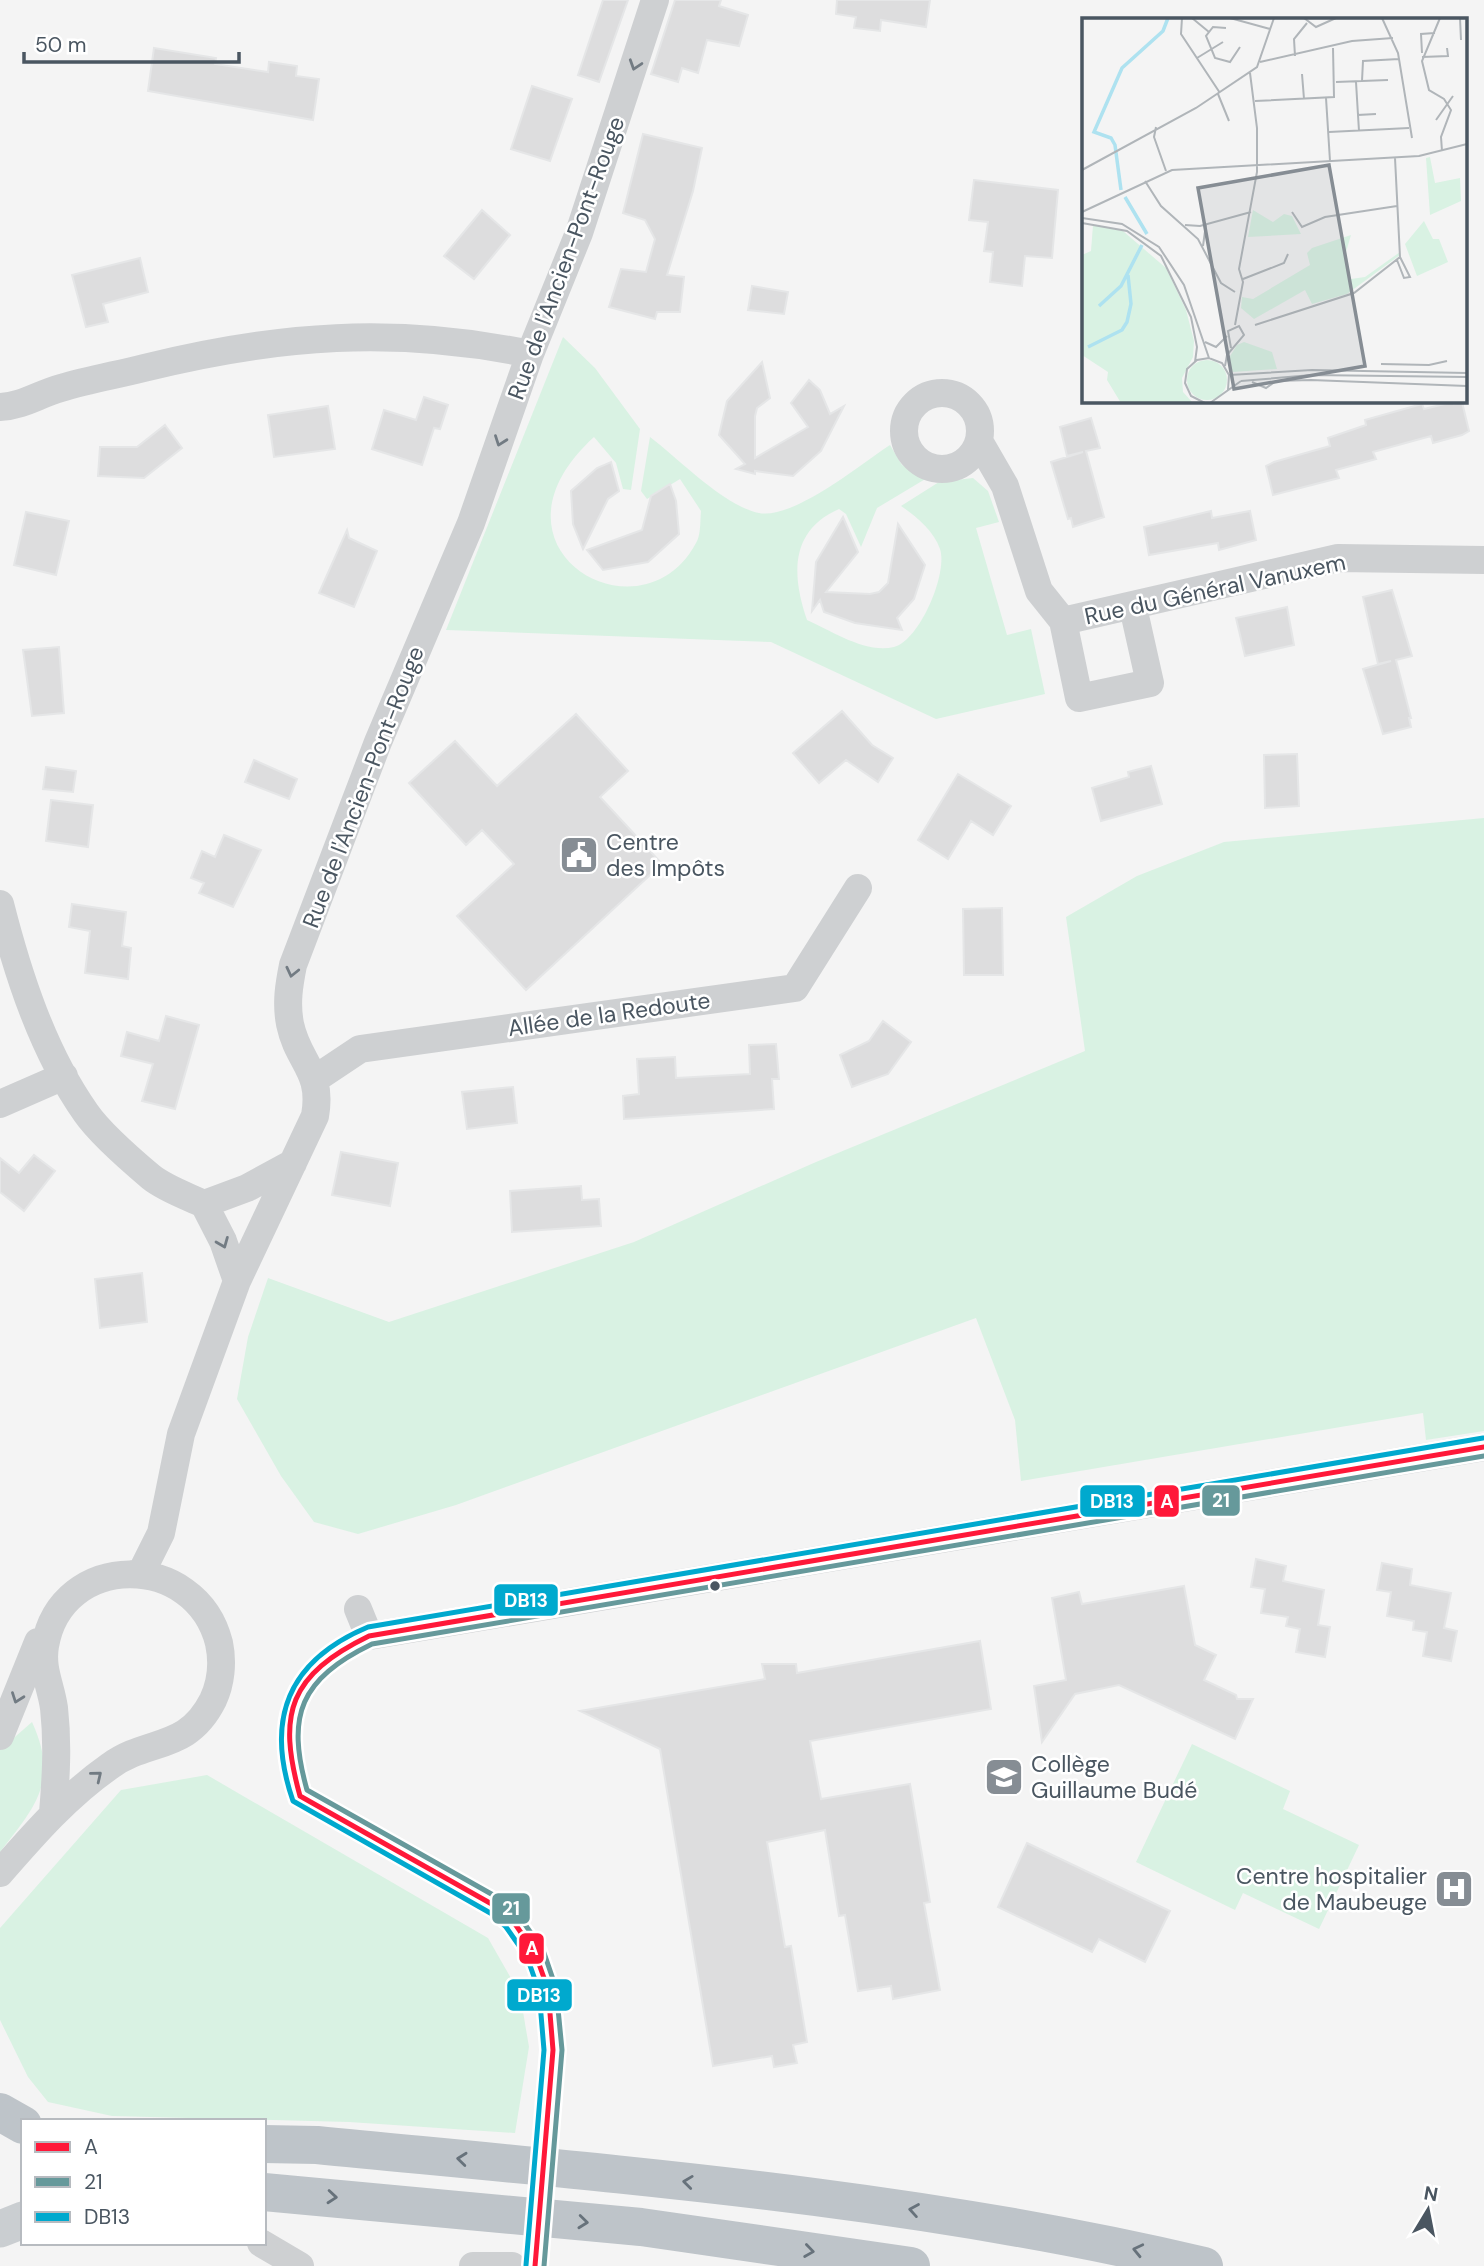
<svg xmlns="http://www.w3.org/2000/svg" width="1484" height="2266" viewBox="0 0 1484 2266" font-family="'DM Sans',sans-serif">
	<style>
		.green { fill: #d9f2e3 }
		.building { fill: #ddddde; stroke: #e5e6e7; stroke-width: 2 }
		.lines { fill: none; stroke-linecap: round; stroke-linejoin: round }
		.minor { stroke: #ced0d2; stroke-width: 28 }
		.major { stroke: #caced1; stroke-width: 37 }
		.highway { stroke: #bec4c9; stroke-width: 38 }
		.bus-1-casing { stroke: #fff; stroke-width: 10 }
		.bus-2-casing { stroke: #fff; stroke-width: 10 }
		.bus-3-casing { stroke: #fff; stroke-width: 10 }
		.bus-1 { stroke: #ff1839; stroke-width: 5 }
		.bus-2 { stroke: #66999b; stroke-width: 5 }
		.bus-3 { stroke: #00a9ce; stroke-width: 5 }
		.oneway { stroke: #727b83 }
		.oneway2 { stroke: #67727b }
		.bus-dot { fill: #4a5661; stroke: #fff; stroke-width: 2.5 }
		.labels { text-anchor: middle; stroke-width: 5; stroke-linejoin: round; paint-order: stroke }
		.street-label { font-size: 23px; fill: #4a5661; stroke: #fff }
		.poi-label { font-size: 23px; fill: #4a5661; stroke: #fff; text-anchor: start }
		.inset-river { fill: none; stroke: #aee2f0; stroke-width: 3.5 }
		.inset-road { fill: none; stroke: #b0b5b9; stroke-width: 2 }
		.view { fill: #868d94; fill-opacity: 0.15; stroke: #868d94; stroke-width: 3.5 }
		.inset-edge { fill: none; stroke: #4a5661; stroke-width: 3.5 }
		.line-badge { stroke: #fff; stroke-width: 2.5 }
		.badge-label { font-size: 19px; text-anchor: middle; font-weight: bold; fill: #fff }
	</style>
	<rect width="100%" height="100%" fill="#f4f4f4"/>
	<path class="green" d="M 563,337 L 595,368 L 640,429 L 631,490 L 623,489 L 616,463 L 594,437 C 472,548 641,646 696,543 C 701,535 700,521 701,511 L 680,479 L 647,499 L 641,491 L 650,437 C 679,459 724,506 759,513 C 793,520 861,464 890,445 L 902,465 L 927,478 L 877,508 L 861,547 L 846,514 L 839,509 C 789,531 792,576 807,620 C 832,631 866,654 894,647 C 920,640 948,573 940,549 C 934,531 916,516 901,506 L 939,482 L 973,478 L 988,491 L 999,522 L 976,528 L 1007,635 L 1031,629 L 1045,694 L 936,719 L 771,642 L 446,630 Z
		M 1484,818 L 1484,1431 L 1426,1440 L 1423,1413 L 1021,1481 L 1015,1420 L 976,1318 L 456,1505 L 358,1534 L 314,1522 L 281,1476 L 237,1399 L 248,1337 L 268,1278 L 389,1322 L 634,1242 L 816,1162 L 1085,1051 L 1066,917 L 1137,876 L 1224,842 Z
		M 32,1722 C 59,1781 36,1806 0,1852 L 0,1750 Z
		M 1192,1744 L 1290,1791 L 1283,1809 L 1359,1845 L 1319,1929 L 1243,1893 L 1235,1910 L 1136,1862 Z
		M 207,1775 L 488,1938 L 520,1994 L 529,2047 L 515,2133 L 349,2122 L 112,2116 L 48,2102 L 28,2077 L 0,2020 L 0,1928 L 121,1790 Z"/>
	<path class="building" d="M 603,0 L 628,0 L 599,82 L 578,75 Z
		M 675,0 L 721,0 L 719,6 L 748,15 L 739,46 L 707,40 L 698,73 L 682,68 L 678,82 L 651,74 Z
		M 837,0 L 930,0 L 926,27 L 881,20 L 880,31 L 854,28 L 856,17 L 836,14 Z
		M 154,48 L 216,58 L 215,64 L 268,72 L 269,62 L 297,66 L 296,76 L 319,79 L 313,120 L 148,91 Z
		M 532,86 L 572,99 L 550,161 L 511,149 Z
		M 643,134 L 702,148 L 693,191 L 667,275 L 684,277 L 680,312 L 657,312 L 655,319 L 609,307 L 621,269 L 646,272 L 655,239 L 645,220 L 623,213 Z
		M 974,180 L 1058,190 L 1052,258 L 1025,256 L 1022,286 L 990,282 L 993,252 L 984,251 L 988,222 L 969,220 Z
		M 482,210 L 510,235 L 474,279 L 444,256 Z
		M 140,258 L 148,292 L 103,304 L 108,322 L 86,327 L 72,275 Z
		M 752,286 L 788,292 L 784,314 L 748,310 Z
		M 762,362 L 770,398 L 757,408 L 755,416 L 755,458 L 808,427 L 791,403 L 809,380 L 820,390 L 830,414 L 844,406 L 821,451 L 793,476 L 755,471 L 755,474 L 736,469 L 745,464 L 719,435 L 727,401 Z
		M 424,397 L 448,405 L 440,429 L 434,428 L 422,465 L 372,449 L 384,410 L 416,420 Z
		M 1453,402 L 1454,404 L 1462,402 L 1469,431 L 1462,435 L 1433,443 L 1431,436 L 1373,452 L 1376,459 L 1336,470 L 1339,478 L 1273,495 L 1266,466 L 1274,462 L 1330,446 L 1328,438 L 1366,425 L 1365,420 L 1422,404 L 1424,409 Z
		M 328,406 L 335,449 L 274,457 L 268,415 Z
		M 1091,418 L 1100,448 L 1086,451 L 1104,517 L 1073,527 L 1071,518 L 1068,519 L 1051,462 L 1083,452 L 1067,456 L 1060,427 Z
		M 165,425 L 182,448 L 144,478 L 98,476 L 100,447 L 137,447 Z
		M 611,462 L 619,491 L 608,499 L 583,549 L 573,524 L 571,491 L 597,468 Z
		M 670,484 L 676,501 L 679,534 L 648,562 L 603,570 L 587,550 L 642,530 L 651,496 Z
		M 1211,511 L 1212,518 L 1250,511 L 1256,540 L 1219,550 L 1218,543 L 1149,555 L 1144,527 Z
		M 26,512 L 69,521 L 56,575 L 14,565 Z
		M 843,517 L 858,552 L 826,592 L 870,594 L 879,592 L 888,583 L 898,524 L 925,565 L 914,599 L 897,618 L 902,630 L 855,623 L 824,612 L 820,600 L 812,611 L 816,562 Z
		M 347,530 L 349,538 L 377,551 L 354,607 L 319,593 Z
		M 1392,590 L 1412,656 L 1396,660 L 1411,718 L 1409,718 L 1411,727 L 1383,734 L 1363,669 L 1391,661 L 1378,664 L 1363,597 Z
		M 1287,607 L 1294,645 L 1245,656 L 1236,618 Z
		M 59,647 L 64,713 L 32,716 L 23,650 Z
		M 842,711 L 872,745 L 893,758 L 878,782 L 846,760 L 819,783 L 793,753 Z
		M 576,714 L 628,771 L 600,797 L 662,864 L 526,990 L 457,916 L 514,864 L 482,830 L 466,845 L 409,783 L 455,741 L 497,786 Z
		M 1297,754 L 1299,806 L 1265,808 L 1264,755 Z
		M 254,760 L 297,779 L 289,799 L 245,782 Z
		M 1151,766 L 1162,804 L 1101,821 L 1092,788 L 1129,777 L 1128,772 Z
		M 46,767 L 76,771 L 73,792 L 43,789 Z
		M 958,774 L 1011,806 L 993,835 L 971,821 L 948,859 L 918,840 Z
		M 51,800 L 93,805 L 88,847 L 46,841 Z
		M 224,835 L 261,850 L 233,907 L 199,893 L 204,883 L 191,878 L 202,851 L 215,857 Z
		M 72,904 L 126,912 L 122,946 L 131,948 L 128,979 L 85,973 L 90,931 L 69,927 Z
		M 1002,908 L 1003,975 L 964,975 L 963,909 Z
		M 166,1016 L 199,1025 L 175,1109 L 142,1101 L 153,1064 L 121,1056 L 127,1032 L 159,1041 Z
		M 883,1021 L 911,1042 L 888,1074 L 852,1087 L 840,1055 L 869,1041 Z
		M 776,1044 L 779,1079 L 772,1079 L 774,1109 L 624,1119 L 623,1096 L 639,1094 L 637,1059 L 675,1057 L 676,1078 L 750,1074 L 749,1045 Z
		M 513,1087 L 517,1123 L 467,1129 L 462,1092 Z
		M 341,1152 L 398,1163 L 390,1206 L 332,1195 Z
		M 34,1155 L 55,1171 L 24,1211 L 0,1192 L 0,1158 L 19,1173 Z
		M 581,1186 L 582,1200 L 599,1199 L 601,1226 L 512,1232 L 510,1191 Z
		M 142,1273 L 147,1322 L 100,1328 L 95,1279 Z
		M 1256,1559 L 1286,1566 L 1283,1581 L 1324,1590 L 1318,1625 L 1330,1627 L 1325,1657 L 1296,1652 L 1300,1629 L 1286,1626 L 1288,1617 L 1261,1613 L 1265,1589 L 1251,1587 Z
		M 1382,1563 L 1412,1569 L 1410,1585 L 1451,1593 L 1444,1628 L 1457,1631 L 1451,1661 L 1423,1656 L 1427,1632 L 1413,1630 L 1414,1621 L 1387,1616 L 1391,1592 L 1377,1590 Z
		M 1184,1586 L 1195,1645 L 1216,1655 L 1204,1680 L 1236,1695 L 1237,1699 L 1253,1699 L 1235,1739 L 1119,1685 L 1075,1694 L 1042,1742 L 1034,1686 L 1066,1680 L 1052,1598 L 1079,1592 L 1082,1604 Z
		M 980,1641 L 991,1709 L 810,1741 L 821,1799 L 910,1784 L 930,1902 L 924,1903 L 940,1990 L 893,1999 L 891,1986 L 858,1991 L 845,1915 L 839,1916 L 825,1830 L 767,1842 L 785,1947 L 791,1946 L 807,2042 L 793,2045 L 797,2063 L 774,2067 L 772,2056 L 713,2066 L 660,1749 L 580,1711 L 765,1679 L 762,1664 L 796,1664 L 797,1673 Z
		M 1027,1843 L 1170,1911 L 1145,1962 L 1099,1939 L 1092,1952 L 998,1907 Z"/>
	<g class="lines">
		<path class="minor" d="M904 431a38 38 0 1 1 76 0a38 38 0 1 1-76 0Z
			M 0,407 C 23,406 39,394 61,388 C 88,380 116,375 144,368 C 277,335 395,326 530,354
			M 979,441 L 1005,486 L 1039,591 L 1063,621 L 1338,558 L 1484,560
			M 1063,621 L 1079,698 L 1150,683 L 1133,607
			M 0,904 C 18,975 43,1052 86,1113 C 100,1133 132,1161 151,1177 C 166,1189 187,1196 204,1204
			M 315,1079 L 360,1049 L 795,988 L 858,888
			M 0,1104 L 64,1076
			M 237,1281 L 223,1241 L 204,1204 L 247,1188 L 293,1163
			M 141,1573 L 161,1533 L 181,1434 L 237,1281 L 315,1116 C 323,1070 298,1063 290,1024 C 286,1003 289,985 293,965 L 378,742 L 471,523 L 530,354 L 579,233 L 655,0
			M 358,1609 L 369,1636 L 1484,1447
			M 0,1736 L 38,1642
			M 0,1873 C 34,1834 67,1796 110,1766 C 148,1738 187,1752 213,1700 C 221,1683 223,1662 219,1643 C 196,1551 61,1551 45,1646 C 41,1669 51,1686 54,1708 C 58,1744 56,1777 53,1813
			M 261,2243 L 300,2266
			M 473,2266 L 512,2266"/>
		<path class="major" d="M 0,2229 L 23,2220"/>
		<path class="highway" d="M 0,2112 L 23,2125
			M 264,2144 L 317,2145 C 614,2174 913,2197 1204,2266
			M 264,2192 L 641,2227 L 911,2266"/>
		<g class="bus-1-casing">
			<path id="bus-1" d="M 535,2266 L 553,2050 L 548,1989 L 535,1953 L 513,1921 L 497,1907 L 300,1796 C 277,1713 289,1675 369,1636 L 1484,1447"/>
		</g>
		<g class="bus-2-casing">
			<path id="bus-2" d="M 544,2266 L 562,2050 L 556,1988 L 543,1950 L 519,1916 L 502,1900 L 307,1790 C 286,1715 300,1679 372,1644 L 1484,1456"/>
		</g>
		<g class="bus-3-casing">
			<path id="bus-3" d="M 526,2265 L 544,2050 L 539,1991 L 527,1957 L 506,1927 L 492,1914 L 293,1801 C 265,1720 287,1661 368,1627 L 1483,1438"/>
		</g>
		<use href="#bus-1" class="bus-1"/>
		<use href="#bus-2" class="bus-2"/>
		<use href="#bus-3" class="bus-3"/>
	</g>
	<defs><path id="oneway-chevron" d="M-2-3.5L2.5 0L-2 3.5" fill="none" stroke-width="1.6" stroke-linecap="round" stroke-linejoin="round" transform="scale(1.75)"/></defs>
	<g class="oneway">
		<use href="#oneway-chevron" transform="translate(635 65) rotate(108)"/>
		<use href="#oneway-chevron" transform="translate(500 441) rotate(110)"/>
		<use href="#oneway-chevron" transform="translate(292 972) rotate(103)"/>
		<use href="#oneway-chevron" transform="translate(223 1243) rotate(68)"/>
		<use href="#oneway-chevron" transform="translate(17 1698) rotate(110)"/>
		<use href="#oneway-chevron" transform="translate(97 1776) rotate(-39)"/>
	</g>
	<g class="oneway2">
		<use href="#oneway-chevron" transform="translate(462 2159) rotate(-174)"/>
		<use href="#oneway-chevron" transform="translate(688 2182) rotate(-173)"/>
		<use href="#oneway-chevron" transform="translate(332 2197) rotate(5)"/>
		<use href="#oneway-chevron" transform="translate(914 2210) rotate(-170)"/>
		<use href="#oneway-chevron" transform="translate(583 2222) rotate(6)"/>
		<use href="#oneway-chevron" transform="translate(1138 2250) rotate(-167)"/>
		<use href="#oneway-chevron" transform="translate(809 2251) rotate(8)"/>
	</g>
	<defs>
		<g id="civic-square" transform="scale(2.0125)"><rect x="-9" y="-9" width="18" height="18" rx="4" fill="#868d94" stroke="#fff"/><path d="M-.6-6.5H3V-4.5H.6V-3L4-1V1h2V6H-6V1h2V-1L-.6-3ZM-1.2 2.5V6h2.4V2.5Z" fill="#fff"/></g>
		<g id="school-square" transform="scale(2.0125)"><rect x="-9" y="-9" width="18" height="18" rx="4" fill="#868d94" stroke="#fff"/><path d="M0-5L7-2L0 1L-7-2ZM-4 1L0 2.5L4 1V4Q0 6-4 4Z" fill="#fff"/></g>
		<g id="hospital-square" transform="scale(2.0125)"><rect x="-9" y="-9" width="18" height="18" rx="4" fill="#868d94" stroke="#fff"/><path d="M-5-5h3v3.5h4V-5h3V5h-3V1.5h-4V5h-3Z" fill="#fff"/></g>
	</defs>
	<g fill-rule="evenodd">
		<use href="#civic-square" x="579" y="855"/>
		<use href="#school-square" x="1004" y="1777"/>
		<use href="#hospital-square" x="1454" y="1889"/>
	</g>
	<circle class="bus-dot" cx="715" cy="1586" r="6"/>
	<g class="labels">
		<g class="street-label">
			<text transform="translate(566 258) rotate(-70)" y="8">Rue de l'Ancien-Pont-Rouge</text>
			<text transform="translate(1215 589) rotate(-12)" y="8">Rue du Général Vanuxem</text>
			<text transform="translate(363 787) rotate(-69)" y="8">Rue de l'Ancien-Pont-Rouge</text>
			<text transform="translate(609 1014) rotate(-8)" y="8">Allée de la Redoute</text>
		</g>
		<g class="poi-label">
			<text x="606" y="850">Centre<tspan x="606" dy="26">des Impôts</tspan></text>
			<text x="1031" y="1772">Collège<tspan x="1031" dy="26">Guillaume Budé</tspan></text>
			<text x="1427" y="1884" text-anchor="end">Centre hospitalier<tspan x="1427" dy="26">de Maubeuge</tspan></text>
		</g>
	</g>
	<g transform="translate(1082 18)">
		<rect width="385" height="385" fill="#f4f4f4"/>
		<path d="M 348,139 L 353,165 L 378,160 L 379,183 L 348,197 L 344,140 ZM 171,192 L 191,204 L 202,196 L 210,198 L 219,216 L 166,219 ZM 342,203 L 351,221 L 357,221 L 366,244 L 335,258 L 323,226 ZM 11,207 L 41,213 L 84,250 L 104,292 L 112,323 L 111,339 L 100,360 L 101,374 L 111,385 L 39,385 L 25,362 L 26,354 L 0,337 L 0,237 L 9,233 ZM 269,217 L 264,234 L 269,261 L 283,259 L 318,234 L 318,237 L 265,276 L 230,286 L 223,272 L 172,301 L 159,290 L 160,279 L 171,281 L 228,247 L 225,235 L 230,230 ZM 162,324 L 190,334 L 195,351 L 151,354 L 145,343 L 155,327 ZM105 362a20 20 0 1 1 40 0a20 20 0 1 1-40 0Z" fill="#d9f2e3"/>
		<path class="inset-river" d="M 39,172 L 33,127 L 29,120 L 12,114 L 40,50 L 81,13 L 86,0M 43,179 L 65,216M 17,288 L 39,268 L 60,227M 6,329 L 40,312 L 45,304 L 49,286 L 46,257"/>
		<path class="inset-road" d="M 100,0 L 99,16 L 138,75M 110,0 L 127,14M 148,0 L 188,11M 222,0 L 234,9 L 254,0M 300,0 L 316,35 L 330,120M 358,0 L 340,43 L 347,72 L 362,81 L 369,92 L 359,119 L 360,133M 378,0 L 379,22M 144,10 L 131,9 L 124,18 L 133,40 L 148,44 L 158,29M 340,35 L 339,16 L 353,15M 213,38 L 212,21 L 225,5M 340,39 L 366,38 L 365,30M 115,40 L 141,24M 178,44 L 270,23 L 311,20M 220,56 L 222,81M 280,63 L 281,43 L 317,41M 254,64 L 306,62M 274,64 L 276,97M 136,76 L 147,103M 244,80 L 248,143M 173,83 L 252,79 L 251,30M 354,102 L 371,78M 74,109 L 72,119 L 84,153M 277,113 L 276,97 L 294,96M 247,114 L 327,110M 0,152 L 114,90 L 175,49 L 192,0M 63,163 L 79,188 L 116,221 L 139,265 L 153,274M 0,194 L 90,152 L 337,138 L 385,126M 210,194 L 220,209 L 243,199 L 315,188M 0,200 L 40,206 L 77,229 L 102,267 L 127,340M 0,205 L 45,213 L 79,238 L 109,299 L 115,329 L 113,344M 103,207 L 118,208 L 169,194M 121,228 L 124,206M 315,242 L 322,260 L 328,259 L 318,239M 161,261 L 202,245 L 206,236M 153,307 L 161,264 L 157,251 L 175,154 L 175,110 L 168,55M 173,307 L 272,275 L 318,239 L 313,140M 123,324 L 134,329 L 145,318M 299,346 L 347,347 L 365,343M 143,348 L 145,337 L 162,317 L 157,308 L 146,313 L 149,330M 147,357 L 230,352 L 385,355M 159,363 L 230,357 L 385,359M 170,364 L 184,370 L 194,363 L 229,362 L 385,368M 123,385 L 109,378 L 103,365 L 105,351 L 115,342 L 127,340 L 140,345 L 147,357 L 146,372M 128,385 L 159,363"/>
		<path class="view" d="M 247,147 L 283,348 L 152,371 L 116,170 Z"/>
		<rect width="385" height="385" class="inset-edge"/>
	</g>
	<g class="line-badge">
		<rect x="1201" y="1484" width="40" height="33" rx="7" fill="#66999b"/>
		<rect x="1153" y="1484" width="27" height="34" rx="7" fill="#ff1839"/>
		<rect x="1079" y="1484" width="67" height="34" rx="7" fill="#00a9ce"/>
		<rect x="493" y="1583" width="66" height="34" rx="7" fill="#00a9ce"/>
		<rect x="491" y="1892" width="40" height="33" rx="7" fill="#66999b"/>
		<rect x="518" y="1932" width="27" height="33" rx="7" fill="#ff1839"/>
		<rect x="506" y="1978" width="67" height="34" rx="7" fill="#00a9ce"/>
	</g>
	<g class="badge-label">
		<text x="1221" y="1507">21</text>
		<text x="1167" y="1508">A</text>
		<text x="1112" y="1508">DB13</text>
		<text x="526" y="1607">DB13</text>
		<text x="511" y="1915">21</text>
		<text x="532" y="1955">A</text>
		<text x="539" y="2002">DB13</text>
	</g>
	<rect x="21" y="2119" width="245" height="126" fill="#ffffff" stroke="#b7bbc0" stroke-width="2"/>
	<rect x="35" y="2142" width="35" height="10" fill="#ff1839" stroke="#b7bbc0" stroke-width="2"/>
	<text x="84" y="2154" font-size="21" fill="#4a5661">A</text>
	<rect x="35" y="2177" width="35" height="10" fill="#66999b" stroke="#b7bbc0" stroke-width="2"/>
	<text x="84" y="2189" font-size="21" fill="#4a5661">21</text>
	<rect x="35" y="2212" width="35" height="10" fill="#00a9ce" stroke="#b7bbc0" stroke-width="2"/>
	<text x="84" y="2224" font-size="21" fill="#4a5661">DB13</text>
	<g transform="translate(1428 2210) rotate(10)" stroke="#ffffff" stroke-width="5" paint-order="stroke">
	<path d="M0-5L12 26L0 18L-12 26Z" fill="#4a5661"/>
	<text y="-10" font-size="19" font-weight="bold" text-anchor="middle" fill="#4a5661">N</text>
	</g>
	<path d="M24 52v10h215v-10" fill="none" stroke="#4a5661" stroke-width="3.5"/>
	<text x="35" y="52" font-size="21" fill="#4a5661" stroke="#ffffff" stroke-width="5" paint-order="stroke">50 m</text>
</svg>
